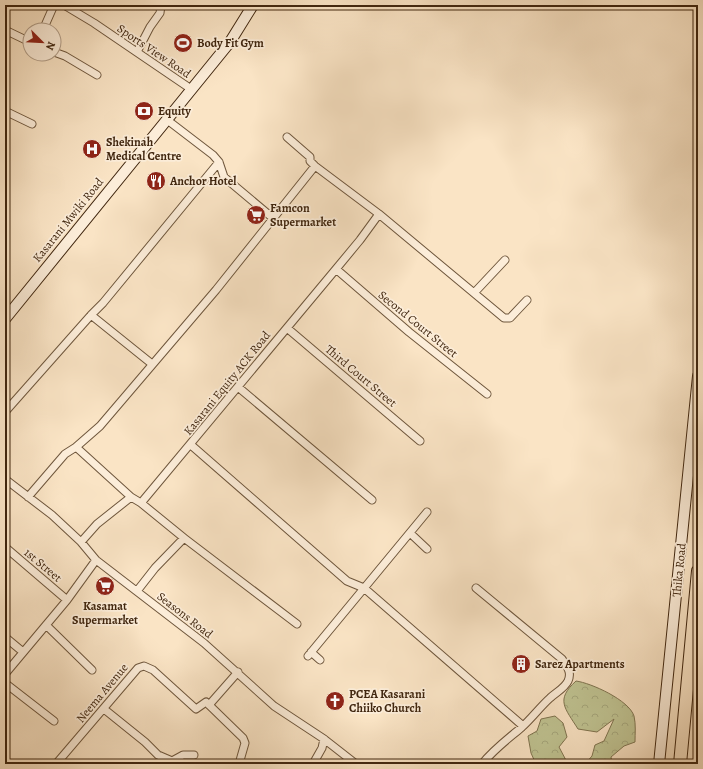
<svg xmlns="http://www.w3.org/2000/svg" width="703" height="769" viewBox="0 0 703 769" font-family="Alegreya,serif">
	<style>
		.forest { fill: url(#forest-crowns); stroke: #807551 }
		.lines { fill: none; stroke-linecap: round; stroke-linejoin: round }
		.minor-casing { stroke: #6e563c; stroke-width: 9 }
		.secondary-casing { stroke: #40260f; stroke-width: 12 }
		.trunk-casing { stroke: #40260f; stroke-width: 14 }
		.minor { stroke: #fcedd9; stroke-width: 7 }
		.secondary { stroke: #fcedd9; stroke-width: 10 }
		.trunk { stroke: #fae4c5; stroke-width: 12 }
		.labels { text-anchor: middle; stroke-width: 3.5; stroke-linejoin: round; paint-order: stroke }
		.poi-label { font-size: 12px; font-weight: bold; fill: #40260f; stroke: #fcedd9; text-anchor: start }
		.street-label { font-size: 12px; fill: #40260f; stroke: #fcedd9 }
	</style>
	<defs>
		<pattern id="forest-crowns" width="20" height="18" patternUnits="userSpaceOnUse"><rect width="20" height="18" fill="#c0c493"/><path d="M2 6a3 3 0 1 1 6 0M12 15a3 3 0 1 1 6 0" fill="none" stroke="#a6a87e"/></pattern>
	</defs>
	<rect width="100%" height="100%" fill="#fae4c5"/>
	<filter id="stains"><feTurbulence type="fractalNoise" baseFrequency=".005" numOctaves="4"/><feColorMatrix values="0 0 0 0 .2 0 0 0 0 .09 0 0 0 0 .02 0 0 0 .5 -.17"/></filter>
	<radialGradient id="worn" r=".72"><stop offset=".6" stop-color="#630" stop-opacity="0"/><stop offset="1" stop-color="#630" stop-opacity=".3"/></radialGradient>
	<path class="forest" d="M 576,681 C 591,683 629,700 634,716 C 636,724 635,734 635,742 L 624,746 L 611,757 L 612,764 L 585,764 L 592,756 L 595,745 L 604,741 L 614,719 L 597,732 L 578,729 C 565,708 555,700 576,681 Z
		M 555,716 L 563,723 L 567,737 L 559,747 L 568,764 L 542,764 L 535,762 L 531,753 L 528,736 L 537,731 L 541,719 Z"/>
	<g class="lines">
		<g class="minor-casing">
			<path id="minor" d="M 64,5 L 94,23 L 191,89
				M 5,30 L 30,42
				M 43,30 L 54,5
				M 54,52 L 65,56 L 97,75
				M 137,52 L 150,27 L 160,13 L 161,5
				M 5,111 L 32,124
				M 166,119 L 213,155 L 219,162 L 224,177 L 274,219
				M 287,137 L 310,157 L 310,161 L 315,166 L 379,214 L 504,318 L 510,318 L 527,300
				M 336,269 L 409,332 L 487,394
				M 474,293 L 505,260
				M 91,315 L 152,364
				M 287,328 L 420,441
				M 238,387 L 372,500
				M 5,412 L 91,315 L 103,303 L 219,162
				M 191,445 L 347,581 L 364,588 L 523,726
				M 5,479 L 52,515 L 81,542 L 96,560 L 204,643 L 274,706 L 324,739 L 356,764
				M 28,497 L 65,454 L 76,447
				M 131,497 L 76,447 L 100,426 L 216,290 L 315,166
				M 141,503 L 184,538
				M 410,533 L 427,549
				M 81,542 L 97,524 L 131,497 L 141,503 L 336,269 L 360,240 L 379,214
				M 5,547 L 67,600
				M 476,588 L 562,659 C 567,667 572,672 568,681 C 564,689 556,692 550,698 C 540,707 532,718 522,727 C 508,739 494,749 482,764
				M 137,591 L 155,568 L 184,538 L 297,624
				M 46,625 L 92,670
				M 5,637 L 23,652
				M 311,652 L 320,660
				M 308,656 L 427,512
				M 5,674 L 67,600 L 96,560
				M 5,683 L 54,721
				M 209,705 L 238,672
				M 104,709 L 145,742 L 158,755 L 172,761 L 183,755 L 194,755
				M 56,764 L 138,668 L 144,666 L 153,670 L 196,709 L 206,702 L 243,738 L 245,743 L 239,764
				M 313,764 L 322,748 L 324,739"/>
		</g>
		<g class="secondary-casing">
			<path id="secondary" d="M 5,319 L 230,42 L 253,5
				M 659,764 L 698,376"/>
		</g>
		<g class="trunk-casing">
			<path id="trunk" d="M 680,764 L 698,571"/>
		</g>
		<use href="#minor" class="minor"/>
		<use href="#secondary" class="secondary"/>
		<use href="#trunk" class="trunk"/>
	</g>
	<defs>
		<g id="stadium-disc" transform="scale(1)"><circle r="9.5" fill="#8f2418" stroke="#fcedd9"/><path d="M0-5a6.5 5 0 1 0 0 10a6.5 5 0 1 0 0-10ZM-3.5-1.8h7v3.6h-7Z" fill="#fff"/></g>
		<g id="bank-disc" transform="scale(1)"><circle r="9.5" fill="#8f2418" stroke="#fcedd9"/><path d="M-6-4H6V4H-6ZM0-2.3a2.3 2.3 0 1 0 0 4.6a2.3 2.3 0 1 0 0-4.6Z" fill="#fff"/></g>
		<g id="hospital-disc" transform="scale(1)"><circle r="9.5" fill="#8f2418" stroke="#fcedd9"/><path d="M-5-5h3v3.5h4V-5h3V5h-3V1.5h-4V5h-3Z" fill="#fff"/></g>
		<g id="restaurant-disc" transform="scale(1)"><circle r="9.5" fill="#8f2418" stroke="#fcedd9"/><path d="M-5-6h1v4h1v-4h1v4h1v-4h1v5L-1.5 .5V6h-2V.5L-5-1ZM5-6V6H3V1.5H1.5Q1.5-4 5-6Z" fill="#fff"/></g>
		<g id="supermarket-disc" transform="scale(1)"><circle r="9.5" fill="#8f2418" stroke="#fcedd9"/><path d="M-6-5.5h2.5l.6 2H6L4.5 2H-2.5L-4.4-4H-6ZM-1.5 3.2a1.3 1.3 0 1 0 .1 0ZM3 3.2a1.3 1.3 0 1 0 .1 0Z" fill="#fff"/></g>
		<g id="building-disc" transform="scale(1)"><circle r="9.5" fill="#8f2418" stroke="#fcedd9"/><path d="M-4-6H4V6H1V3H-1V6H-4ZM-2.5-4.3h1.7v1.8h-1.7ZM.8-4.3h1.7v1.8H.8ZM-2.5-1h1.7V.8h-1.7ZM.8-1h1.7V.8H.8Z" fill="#fff"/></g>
		<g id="church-disc" transform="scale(1)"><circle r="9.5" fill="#8f2418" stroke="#fcedd9"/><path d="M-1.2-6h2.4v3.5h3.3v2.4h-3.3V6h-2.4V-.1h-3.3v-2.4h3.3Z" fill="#fff"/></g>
	</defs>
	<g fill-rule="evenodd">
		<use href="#stadium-disc" x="183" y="43"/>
		<use href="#bank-disc" x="144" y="111"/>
		<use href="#hospital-disc" x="92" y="149"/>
		<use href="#restaurant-disc" x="156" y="181"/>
		<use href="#supermarket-disc" x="256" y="215"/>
		<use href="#supermarket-disc" x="105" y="586"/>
		<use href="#building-disc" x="521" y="664"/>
		<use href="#church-disc" x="335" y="701"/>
	</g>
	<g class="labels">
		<g class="poi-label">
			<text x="197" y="47">Body Fit Gym</text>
			<text x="158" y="115">Equity</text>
			<text x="106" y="146">Shekinah<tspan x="106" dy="14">Medical Centre</tspan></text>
			<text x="170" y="185">Anchor Hotel</text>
			<text x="270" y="212">Famcon<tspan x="270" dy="14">Supermarket</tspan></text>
			<text x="105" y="610" text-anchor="middle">Kasamat<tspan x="105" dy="14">Supermarket</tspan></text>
			<text x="535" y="668">Sarez Apartments</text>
			<text x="349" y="698">PCEA Kasarani<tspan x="349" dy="14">Chiiko Church</tspan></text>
		</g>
		<g class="street-label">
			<text transform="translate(154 51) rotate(34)" y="4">Sports View Road</text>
			<text transform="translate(68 220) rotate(-51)" y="4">Kasarani Mwiki Road</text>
			<text transform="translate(418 324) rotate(39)" y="4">Second Court Street</text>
			<text transform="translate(361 376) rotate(40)" y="4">Third Court Street</text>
			<text transform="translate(227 383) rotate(-51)" y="4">Kasarani Equity ACK Road</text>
			<text transform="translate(43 565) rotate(40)" y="4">1st Street</text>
			<text transform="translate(679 570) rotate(-84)" y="4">Thika Road</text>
			<text transform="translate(185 615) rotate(38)" y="4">Seasons Road</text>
			<text transform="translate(102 693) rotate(-50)" y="4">Neema Avenue</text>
		</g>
	</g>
	<rect width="703" height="769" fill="none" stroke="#fae4c5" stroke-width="20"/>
	<rect x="6" y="6" width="691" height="757" fill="none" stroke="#40260f" stroke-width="2"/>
	<rect x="10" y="10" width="683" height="749" fill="none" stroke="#40260f"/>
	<g transform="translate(42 42) rotate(114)"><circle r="19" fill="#fcedd9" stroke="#b19d88"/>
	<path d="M0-3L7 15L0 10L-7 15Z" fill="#8f2418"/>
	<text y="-6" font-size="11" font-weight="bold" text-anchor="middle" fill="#40260f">N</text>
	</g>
	<rect width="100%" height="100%" filter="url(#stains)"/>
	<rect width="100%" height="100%" fill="url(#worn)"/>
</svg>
